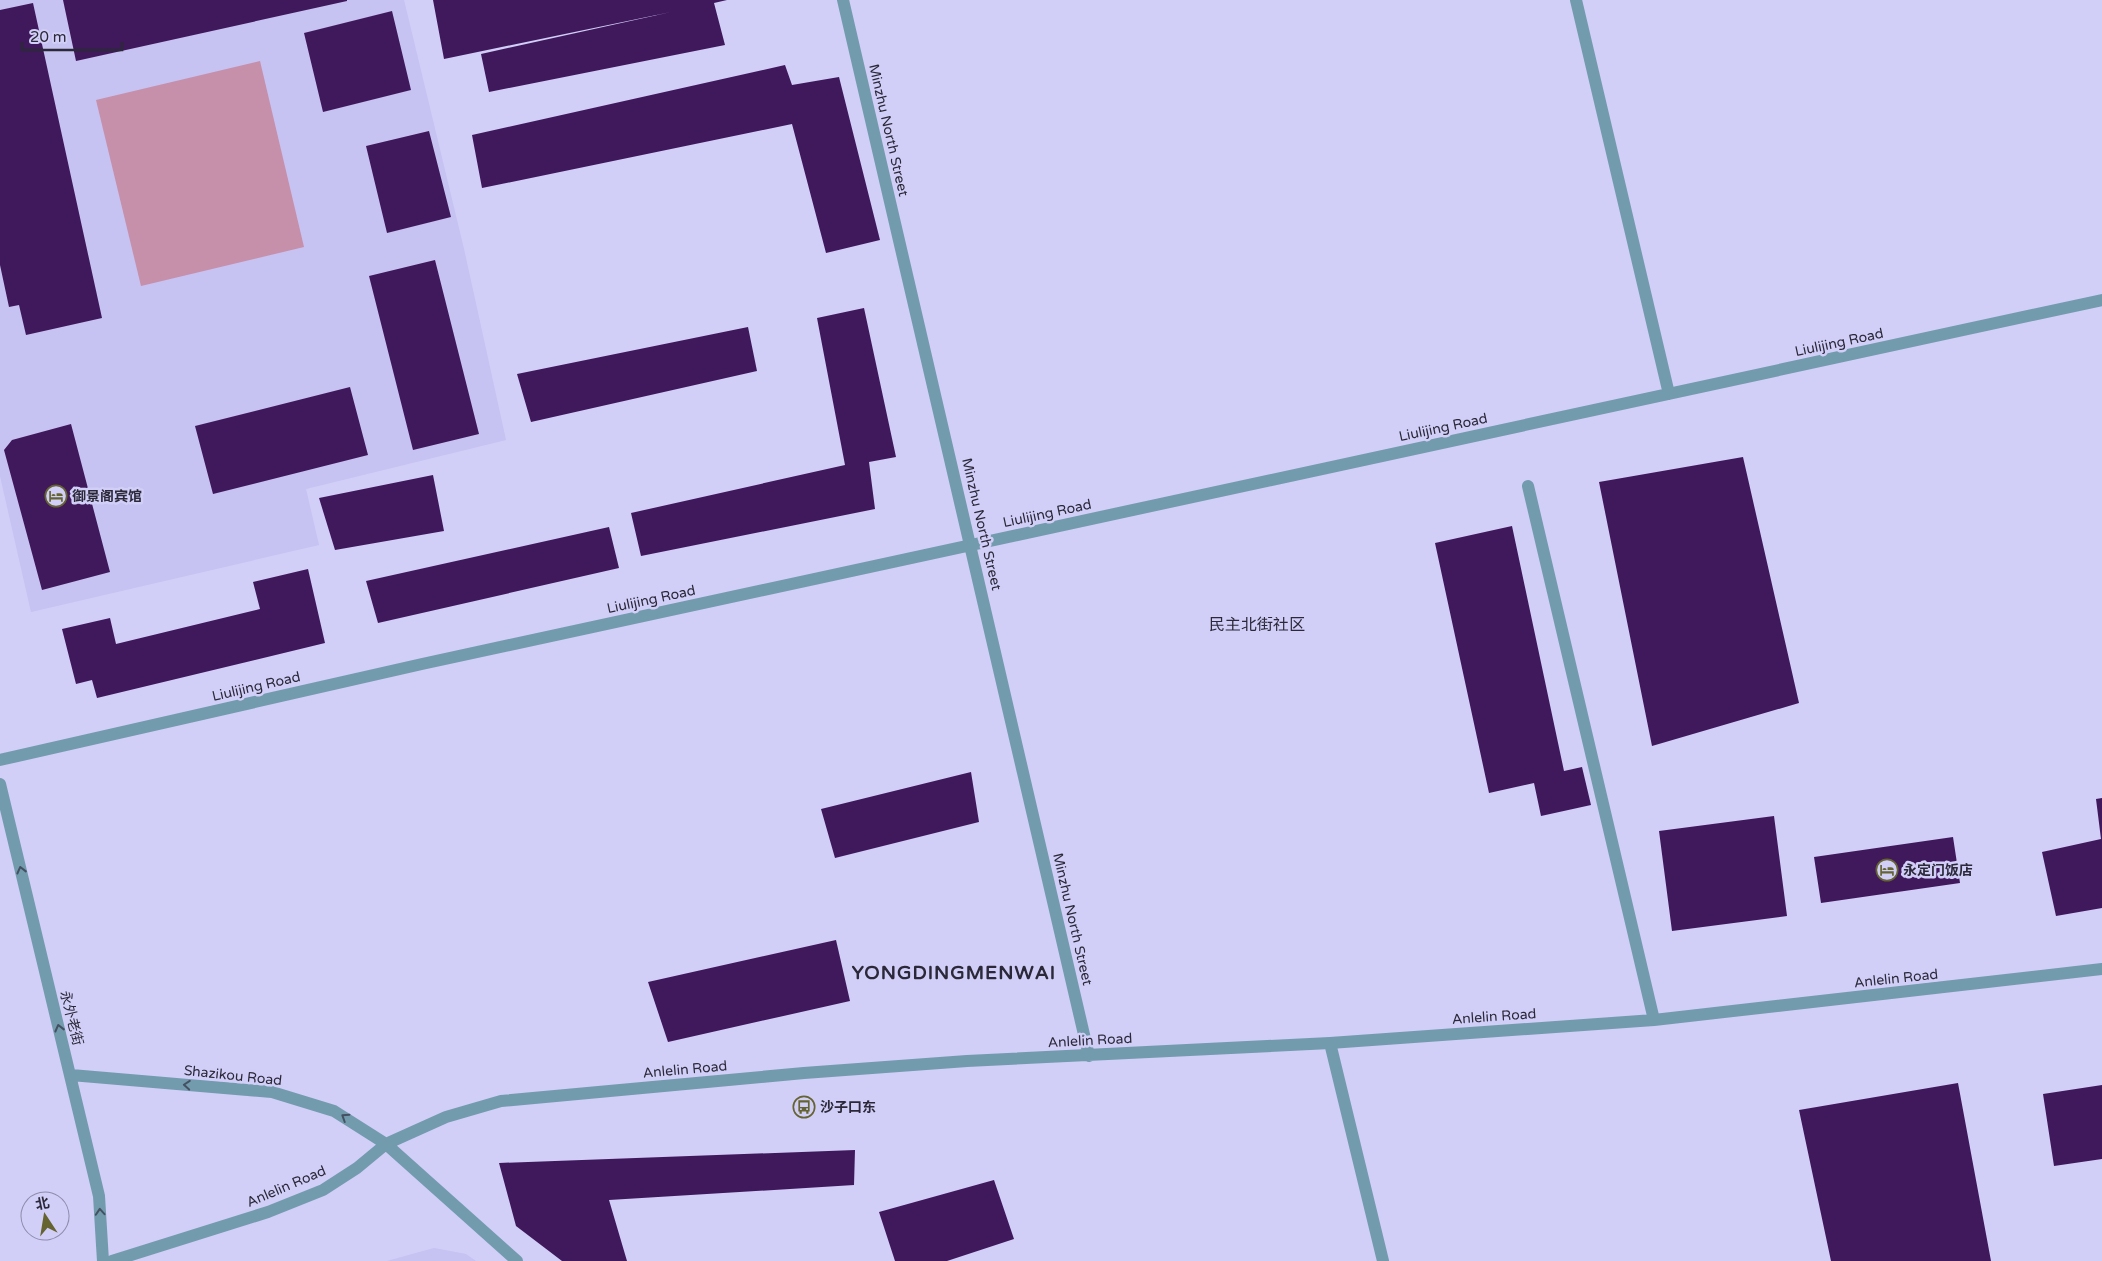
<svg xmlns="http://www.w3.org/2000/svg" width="2102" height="1261" viewBox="0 0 2102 1261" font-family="'Varela Round','Noto Sans SC',sans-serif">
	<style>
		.built { fill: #c6c2f1 }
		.green { fill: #c68faa }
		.building { fill: #40185c }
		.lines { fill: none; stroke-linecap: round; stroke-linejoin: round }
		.minor { stroke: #729bad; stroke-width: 12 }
		.oneway { stroke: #445162 }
		.labels { text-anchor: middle; stroke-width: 5; stroke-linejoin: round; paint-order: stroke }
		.street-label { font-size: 14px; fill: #2b2939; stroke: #d1cef7 }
		.poi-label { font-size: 14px; font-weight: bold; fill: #2b2939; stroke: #d1cef7; text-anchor: start }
		.quarter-label { font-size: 16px; fill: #2b2939; stroke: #d1cef7 }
		.district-label { font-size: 19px; font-weight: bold; letter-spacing: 1px; fill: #2b2939; stroke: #d1cef7 }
	</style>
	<rect width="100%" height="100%" fill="#d1cef7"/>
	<path class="built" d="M 0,0 L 404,0 L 464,249 L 506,440 L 306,489 L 319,545 L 31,612 L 0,476 Z
		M 434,1248 L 466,1254 L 476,1261 L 387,1261 Z"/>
	<path class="green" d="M 260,61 L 304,247 L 141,286 L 96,100 Z"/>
	<path class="building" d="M 63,0 L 347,0 L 347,1 L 76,61 Z
		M 433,0 L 727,0 L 714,3 L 725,45 L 489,92 L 481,54 L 671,12 L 444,59 Z
		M 33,3 L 102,318 L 26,335 L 19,305 L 9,307 L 0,265 L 0,10 Z
		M 392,11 L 411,90 L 323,112 L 304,33 Z
		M 785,65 L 792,85 L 839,77 L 880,240 L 826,253 L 792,124 L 482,188 L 472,135 Z
		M 429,131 L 451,217 L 387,233 L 366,146 Z
		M 435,260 L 479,434 L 413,450 L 369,276 Z
		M 864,308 L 896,457 L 869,462 L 875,509 L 641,556 L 631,513 L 845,465 L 817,318 Z
		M 748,327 L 757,371 L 531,422 L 517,374 Z
		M 350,387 L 368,455 L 213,494 L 195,426 Z
		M 71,424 L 110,572 L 42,590 L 4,450 L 12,440 Z
		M 1743,457 L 1799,703 L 1652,746 L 1599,482 Z
		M 433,475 L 444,531 L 335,550 L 319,498 Z
		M 1512,526 L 1564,771 L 1582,767 L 1591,805 L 1541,816 L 1534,783 L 1489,793 L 1435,543 Z
		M 609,527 L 619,568 L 378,623 L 366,581 Z
		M 308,569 L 325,643 L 97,698 L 92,680 L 76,684 L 62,629 L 110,618 L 116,644 L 260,609 L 253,582 Z
		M 971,772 L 979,822 L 835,858 L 821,809 Z
		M 2102,798 L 2102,908 L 2056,916 L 2042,852 L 2101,839 L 2096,799 Z
		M 1774,816 L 1787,916 L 1672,931 L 1659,831 Z
		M 1953,837 L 1960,883 L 1821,903 L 1814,857 Z
		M 836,940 L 850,1001 L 668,1042 L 648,982 Z
		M 1958,1083 L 1991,1261 L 1831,1261 L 1799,1110 Z
		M 2102,1085 L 2102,1159 L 2054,1166 L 2043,1094 Z
		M 855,1150 L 854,1185 L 609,1200 L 627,1261 L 562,1261 L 516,1226 L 499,1163 Z
		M 994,1180 L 1014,1239 L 947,1261 L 895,1261 L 879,1212 Z"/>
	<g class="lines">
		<path class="minor" d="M 843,0 L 1089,1056
			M 1576,0 L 1669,394
			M 1528,486 L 1654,1020
			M 0,760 L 422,664 L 2102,300
			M 0,784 L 99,1196 L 103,1261
			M 1330,1043 L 1383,1261
			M 71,1075 L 272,1092 L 334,1111 L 386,1144 L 517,1261
			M 112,1261 L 268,1212 L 323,1190 L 357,1168 L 386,1144 L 446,1117 L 501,1101 L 804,1073 L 967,1061 L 1330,1043 L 1654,1020 L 2102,969"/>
	</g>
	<defs><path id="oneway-chevron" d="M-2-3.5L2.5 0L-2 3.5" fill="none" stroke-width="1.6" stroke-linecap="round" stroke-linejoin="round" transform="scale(1.25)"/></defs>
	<g class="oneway">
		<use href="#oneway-chevron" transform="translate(21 870) rotate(-104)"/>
		<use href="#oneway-chevron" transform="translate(59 1028) rotate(-104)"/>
		<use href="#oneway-chevron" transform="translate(187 1085) rotate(-176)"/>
		<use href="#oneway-chevron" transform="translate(345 1117) rotate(-147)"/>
		<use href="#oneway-chevron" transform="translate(100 1212) rotate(-94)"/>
	</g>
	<defs>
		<g id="hotel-ring" transform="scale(1.125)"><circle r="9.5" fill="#d1cef7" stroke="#656431" stroke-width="1.5"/><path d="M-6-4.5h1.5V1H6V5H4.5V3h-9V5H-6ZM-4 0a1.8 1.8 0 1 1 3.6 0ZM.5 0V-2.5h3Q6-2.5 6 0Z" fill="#656431"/></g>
		<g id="bus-ring" transform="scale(1.125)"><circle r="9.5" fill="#d1cef7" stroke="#656431" stroke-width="1.5"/><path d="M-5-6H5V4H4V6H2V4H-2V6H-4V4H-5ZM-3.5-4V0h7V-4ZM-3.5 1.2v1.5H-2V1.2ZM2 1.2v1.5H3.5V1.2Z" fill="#656431"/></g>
	</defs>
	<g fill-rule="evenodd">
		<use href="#hotel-ring" x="56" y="496"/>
		<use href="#hotel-ring" x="1887" y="870"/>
		<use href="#bus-ring" x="804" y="1107"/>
	</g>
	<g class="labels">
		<g class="street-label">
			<text transform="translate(889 130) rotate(77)" y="5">Minzhu North Street</text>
			<text transform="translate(1839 342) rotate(-12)" y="5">Liulijing Road</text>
			<text transform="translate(1443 427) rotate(-12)" y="5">Liulijing Road</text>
			<text transform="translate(1047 513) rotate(-12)" y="5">Liulijing Road</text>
			<text transform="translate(982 524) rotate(77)" y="5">Minzhu North Street</text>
			<text transform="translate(651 599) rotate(-12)" y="5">Liulijing Road</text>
			<text transform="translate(256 686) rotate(-13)" y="5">Liulijing Road</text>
			<text transform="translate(1073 919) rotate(77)" y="5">Minzhu North Street</text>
			<text transform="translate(1896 978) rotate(-6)" y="5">Anlelin Road</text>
			<text transform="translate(1494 1016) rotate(-4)" y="5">Anlelin Road</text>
			<text transform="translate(72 1018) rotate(76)" y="5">永外老街</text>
			<text transform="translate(1090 1040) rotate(-3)" y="5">Anlelin Road</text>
			<text transform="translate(685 1069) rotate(-5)" y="5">Anlelin Road</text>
			<text transform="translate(233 1075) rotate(6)" y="5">Shazikou Road</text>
			<text transform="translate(286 1186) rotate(-23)" y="5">Anlelin Road</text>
		</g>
		<g class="poi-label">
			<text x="72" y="501">御景阁宾馆</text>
			<text x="1903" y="875">永定门饭店</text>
			<text x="820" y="1112">沙子口东</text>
		</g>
		<g class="quarter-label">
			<text x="1257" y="630">民主北街社区</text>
		</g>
		<g class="district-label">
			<text x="954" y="979">YONGDINGMENWAI</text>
		</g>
	</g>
	<g transform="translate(45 1216) rotate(348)"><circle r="24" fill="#d1cef7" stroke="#8f8cab"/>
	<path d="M0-4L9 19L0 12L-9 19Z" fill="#656431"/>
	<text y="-8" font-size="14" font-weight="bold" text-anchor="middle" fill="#2b2939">北</text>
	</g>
	<path d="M22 42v8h100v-8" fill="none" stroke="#2b2939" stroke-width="2.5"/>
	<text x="30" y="42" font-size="15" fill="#2b2939" stroke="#d1cef7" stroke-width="4" paint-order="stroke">20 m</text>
</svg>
